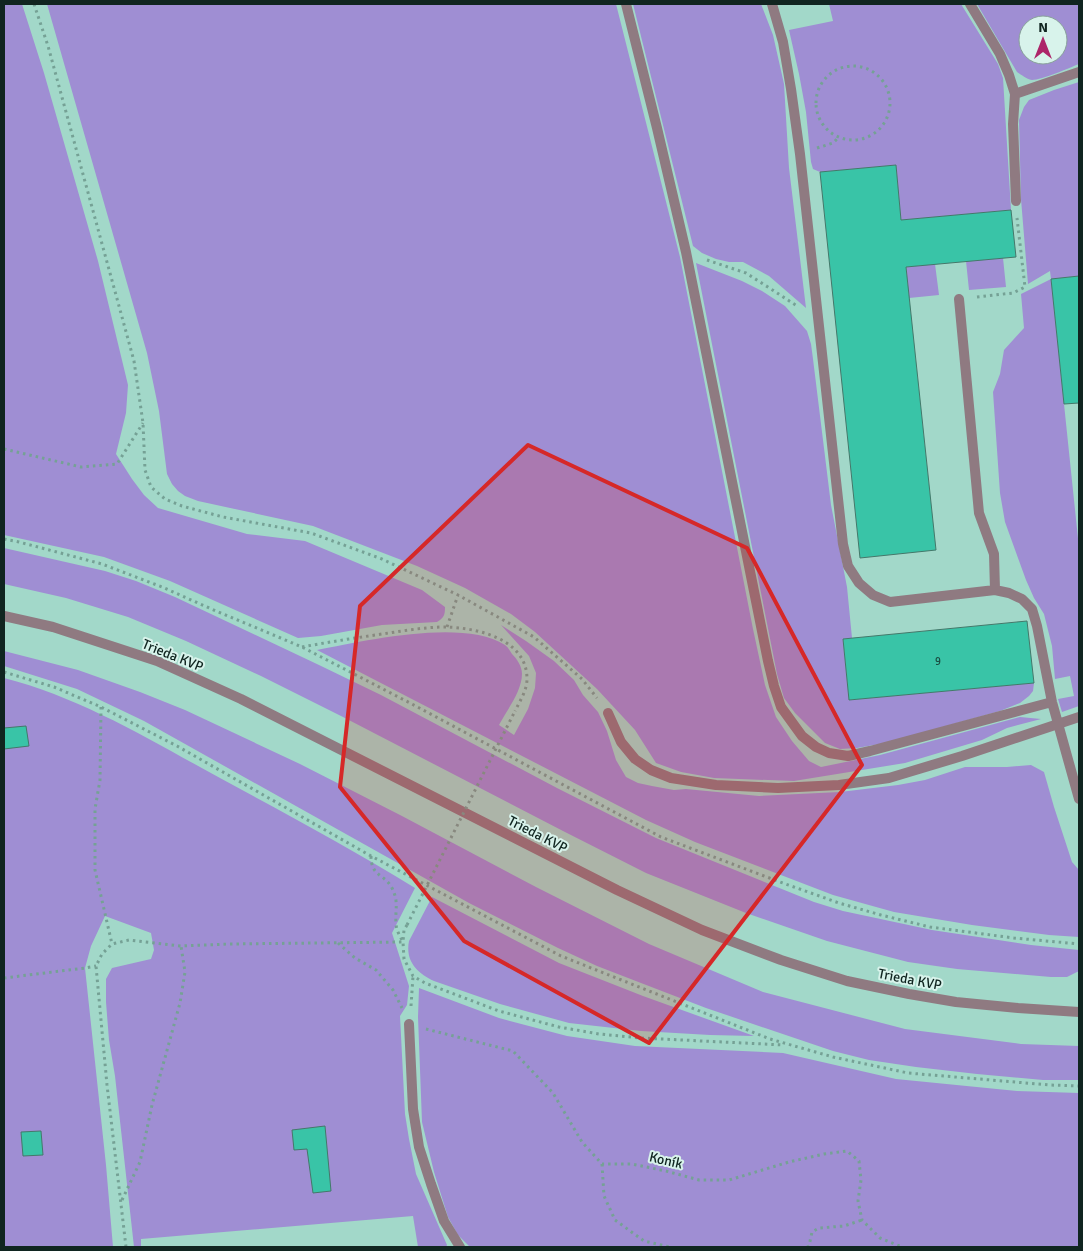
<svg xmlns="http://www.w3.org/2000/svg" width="1083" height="1251" viewBox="0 0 1083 1251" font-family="Signika,sans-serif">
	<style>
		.green { fill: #9f8ed3; fill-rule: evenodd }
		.building { fill: #39c4a7; stroke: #44786a }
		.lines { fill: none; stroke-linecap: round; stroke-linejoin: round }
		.path { stroke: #75a195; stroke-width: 3; stroke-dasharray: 2.5 4; stroke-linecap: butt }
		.service { stroke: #8f7a81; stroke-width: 10 }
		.tertiary { stroke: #8f7a81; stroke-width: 10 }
		.path-bridge { stroke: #75a195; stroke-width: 3; stroke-dasharray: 2.5 4; stroke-linecap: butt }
		.marked { fill: #d62828; fill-opacity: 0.2; stroke: #d62828; stroke-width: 4; stroke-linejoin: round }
		.labels { text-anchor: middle; stroke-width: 4; stroke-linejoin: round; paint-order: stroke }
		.number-label { font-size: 11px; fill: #1a4d42 }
		.street-label { font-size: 14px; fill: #102520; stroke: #d8f3eb }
	</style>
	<rect width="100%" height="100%" fill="#a2d8c9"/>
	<path class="green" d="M 4,4 L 22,4 L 44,73 L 98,261 L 128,385 L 126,413 L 116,454 L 132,479 L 144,495 L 158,508 L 247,534 L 305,541 L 422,590 L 445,607 C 445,615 444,618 437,622 L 382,625 L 321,636 L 298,638 L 170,581 L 104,557 L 4,535 Z
		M 47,4 L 616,4 L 680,257 L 753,629 L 765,685 L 776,717 L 792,741 L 809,761 L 821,767 L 880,755 L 1020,717 L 1041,719 L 1007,728 L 982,740 L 905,763 L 794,781 L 714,778 L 681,772 L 656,763 L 635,730 L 597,689 L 535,632 L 511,614 L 465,588 L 417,566 L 313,526 L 198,501 L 185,496 L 178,491 L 172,484 L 167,474 L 159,411 L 147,353 Z
		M 633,4 L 761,4 L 773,35 L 784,84 L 789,168 L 806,308 L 769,276 L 743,262 L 729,262 L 716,259 L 702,253 L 693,246 Z
		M 829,4 L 961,4 L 998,64 L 1003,78 L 1011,210 L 901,220 L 896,165 L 820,172 L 813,169 L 811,162 L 806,112 L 799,74 L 789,30 L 833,21 Z
		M 977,4 L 1079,4 L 1079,64 C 1069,68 1042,80 1032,80 C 1026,79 1022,75 1017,72 ZM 1028,25 L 1058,25 L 1058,55 L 1028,55 Z
		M 1079,82 L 1079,276 L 1051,279 L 1079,548 L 1079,706 L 1062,712 L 1058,699 L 1074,696 L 1070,676 L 1055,679 L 1052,646 L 1044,614 L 1034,598 L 1026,580 L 1005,522 L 1000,493 L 993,392 L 1000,374 L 1004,350 L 1024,328 L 1021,294 L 1051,279 L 1050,271 L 1028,284 L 1021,199 L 1019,120 L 1024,107 L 1029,100 L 1054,90 Z
		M 1003,258 L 1006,287 L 969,290 L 966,261 Z
		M 696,263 L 742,281 L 762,291 L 785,306 L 807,331 L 811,344 L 813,359 L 831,505 L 847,587 L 852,638 L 843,639 L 849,700 L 1034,683 L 1033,691 L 1029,696 L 1020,703 L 1000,711 L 885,743 L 857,748 L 840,749 L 825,743 L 795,713 L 784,698 L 777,674 Z
		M 935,264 L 939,295 L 909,298 L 906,267 Z
		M 4,548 L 105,571 L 136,581 L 175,597 L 319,665 L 381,695 L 557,788 L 656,838 L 814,902 L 843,911 L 932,930 L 1031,945 L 1079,950 L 1079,971 L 1067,977 L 1051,977 L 957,969 L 908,962 L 827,941 L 746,913 L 646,873 L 563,831 L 343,717 L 261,676 L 186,641 L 128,617 L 66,598 L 4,584 Z
		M 501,625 L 526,641 L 554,661 L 574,680 L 583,695 L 598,712 L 607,731 L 616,760 L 626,777 L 638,783 L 652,786 L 674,790 L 686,789 L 759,796 L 840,792 L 898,785 L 925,780 L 965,767 L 1007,767 L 1031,765 L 1044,772 L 1054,807 L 1072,862 L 1079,870 L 1079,937 L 1049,935 L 972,925 L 894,912 L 833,895 L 695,842 L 646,820 L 317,650 C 364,641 463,618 505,645 C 508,647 510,651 512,654 C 517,659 522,666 522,674 C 522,691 507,710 499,725 L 514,735 L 528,709 L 535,688 L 536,673 L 529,656 Z
		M 4,651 L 78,670 L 140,692 L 185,710 L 300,764 L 402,816 L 536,887 L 649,944 L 763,992 L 905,1029 L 1021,1044 L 1079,1046 L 1079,1080 L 1043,1080 L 977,1074 L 916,1067 L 869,1060 L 833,1051 L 768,1029 L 706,1008 L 641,983 L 597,966 L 558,948 L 469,903 L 144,721 L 77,689 L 4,666 Z
		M 4,678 C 82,698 150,740 220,778 C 286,814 352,849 415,888 L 392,933 L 409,986 L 407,1005 L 400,1016 L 405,1114 L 409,1139 L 416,1174 L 447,1245 L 446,1247 L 418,1247 L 413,1216 L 141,1239 L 141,1247 L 134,1247 L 115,1076 L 109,1040 L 106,1002 L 106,979 L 112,968 L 151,959 L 154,950 L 151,933 L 105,916 L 91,946 L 85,968 L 106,1165 L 113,1247 L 4,1247 Z
		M 432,897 L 559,963 L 643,996 L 754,1036 L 710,1035 L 641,1031 L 569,1023 L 500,1004 L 434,981 C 417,973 405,961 409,941 Z
		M 419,988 L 499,1018 L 567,1036 L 635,1046 L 783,1053 L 896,1079 L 1017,1091 L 1079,1093 L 1079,1247 L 470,1247 L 458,1235 L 448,1217 L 434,1172 L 422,1122 L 418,1017 Z"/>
	<path class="building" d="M 896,165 L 901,220 L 1011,210 L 1016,257 L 906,267 L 936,550 L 860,558 L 820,172 Z
		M 1079,276 L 1079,403 L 1064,404 L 1051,279 Z
		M 1027,621 L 1034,683 L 849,700 L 843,639 Z
		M 26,726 L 29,746 L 4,749 L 4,728 Z
		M 325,1126 L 331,1191 L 313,1193 L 307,1149 L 294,1150 L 292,1130 Z
		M 41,1131 L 43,1155 L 23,1156 L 21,1132 Z"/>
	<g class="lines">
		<path class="path" d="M 34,4 L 48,46 L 134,361 L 143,423 L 145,470 L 151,487 L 165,499 L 182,506 L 223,517 L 311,533 L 382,559 L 458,595 L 534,637 L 582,679 L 597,698
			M816 103a37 37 0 1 1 74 0a37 37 0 1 1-74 0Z
			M 817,148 L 833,143 L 839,137
			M 707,260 L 746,273 L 771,289 L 797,306
			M 977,297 L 1013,293 L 1025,287 L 1017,218
			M 4,449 L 81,467 L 117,464 L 143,423
			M 4,539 L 19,542 L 102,564 L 162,587 L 216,611 L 302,647 L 410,703 L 661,837 L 780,882 L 839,903 L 881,915 L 930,927 L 1014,938 L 1079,944
			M 447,627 L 458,595
			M 302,647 C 329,642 355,638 382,634 C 403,631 424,627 446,627 C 478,628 527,639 527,679 C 527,690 520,701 515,711
			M 4,672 L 54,687 L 101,707 L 177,746 L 371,856 L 561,956 L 770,1039 L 833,1057 L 908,1073 L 1050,1085 L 1079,1086
			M 101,707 L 100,780 L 95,809 L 95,870 L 112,944
			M 407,925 L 404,930 L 403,942 L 404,959 L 413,976 L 425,983 L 499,1011 L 559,1027 L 599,1034 L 641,1038 L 784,1045
			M 338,943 L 355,958 L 376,970 L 393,990 L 402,1008
			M 4,978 L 85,968 L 96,966
			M 411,1006 L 413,976
			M 426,1029 L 513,1051 L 553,1093 L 582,1142 L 602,1164 L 632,1164 L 666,1171 L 699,1180 L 729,1180 L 789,1162 L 824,1154 L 847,1151 L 859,1161 L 861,1180 L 858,1201 L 862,1220 L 880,1238 L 902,1247
			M 602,1164 L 604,1196 L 615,1220 L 644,1241 L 670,1247
			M 122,1200 L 140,1162 L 152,1105 L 180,1003 L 185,972 L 181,946
			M 126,1247 L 107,1085 L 96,966 L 102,954 L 112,944 L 129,940 L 181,946 L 229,944 L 403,942 C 400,936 396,930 396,923 C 395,909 399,902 392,888 C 385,874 371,877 371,856
			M 807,1247 L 809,1246 L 812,1232 L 819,1228 L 844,1226 L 862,1220"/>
		<path class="service" d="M 626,4 L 657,128 L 686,252 L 768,661 L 774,686 L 781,707 L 802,736 L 816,747 L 829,753 L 848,756 L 870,751 L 1052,702
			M 772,4 L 783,42 L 791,89 L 800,154 L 843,544 L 848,566 L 859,583 L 873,595 L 890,602 L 995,590 L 994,554 L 979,513 L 959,299
			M 970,4 L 1000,54 L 1009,75 L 1015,94 L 1013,124 L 1016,201
			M 1015,94 L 1079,72
			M 995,590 L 1009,593 L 1022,599 L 1032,609 L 1037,626 L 1052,702 L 1079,799
			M 608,713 L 621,742 L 635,759 L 651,770 L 671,778 L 716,785 L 778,788 L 839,785 L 889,778 L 962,756 L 1079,717
			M 409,1024 L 413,1109 L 419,1147 L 431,1184 L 444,1221 L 460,1247"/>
		<path class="tertiary" d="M 4,616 L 53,627 L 157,661 L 241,699 L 617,890 L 702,930 L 781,960 L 847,981 L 909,994 L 956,1002 L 1018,1008 L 1079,1012"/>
		<path class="path-bridge" d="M 407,925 L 515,711"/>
	</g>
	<path class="marked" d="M 528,445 L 747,548 L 862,765 L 649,1043 L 464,941 L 340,787 L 360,606 Z"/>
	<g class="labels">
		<g class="number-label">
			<text x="938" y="665">9</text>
		</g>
		<g class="street-label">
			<text transform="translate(173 655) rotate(22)" y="5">Trieda KVP</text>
			<text transform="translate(538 834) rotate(27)" y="5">Trieda KVP</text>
			<text transform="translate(910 979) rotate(11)" y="5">Trieda KVP</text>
			<text transform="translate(666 1160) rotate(13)" y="5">Koník</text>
		</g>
	</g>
	<rect width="1083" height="1251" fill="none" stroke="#102520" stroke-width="10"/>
	<g transform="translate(1043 40)"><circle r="24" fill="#d8f3eb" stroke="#88a19a"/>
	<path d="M0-4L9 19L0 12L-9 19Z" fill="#ad2569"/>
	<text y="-8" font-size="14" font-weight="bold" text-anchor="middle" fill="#102520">N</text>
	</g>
</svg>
